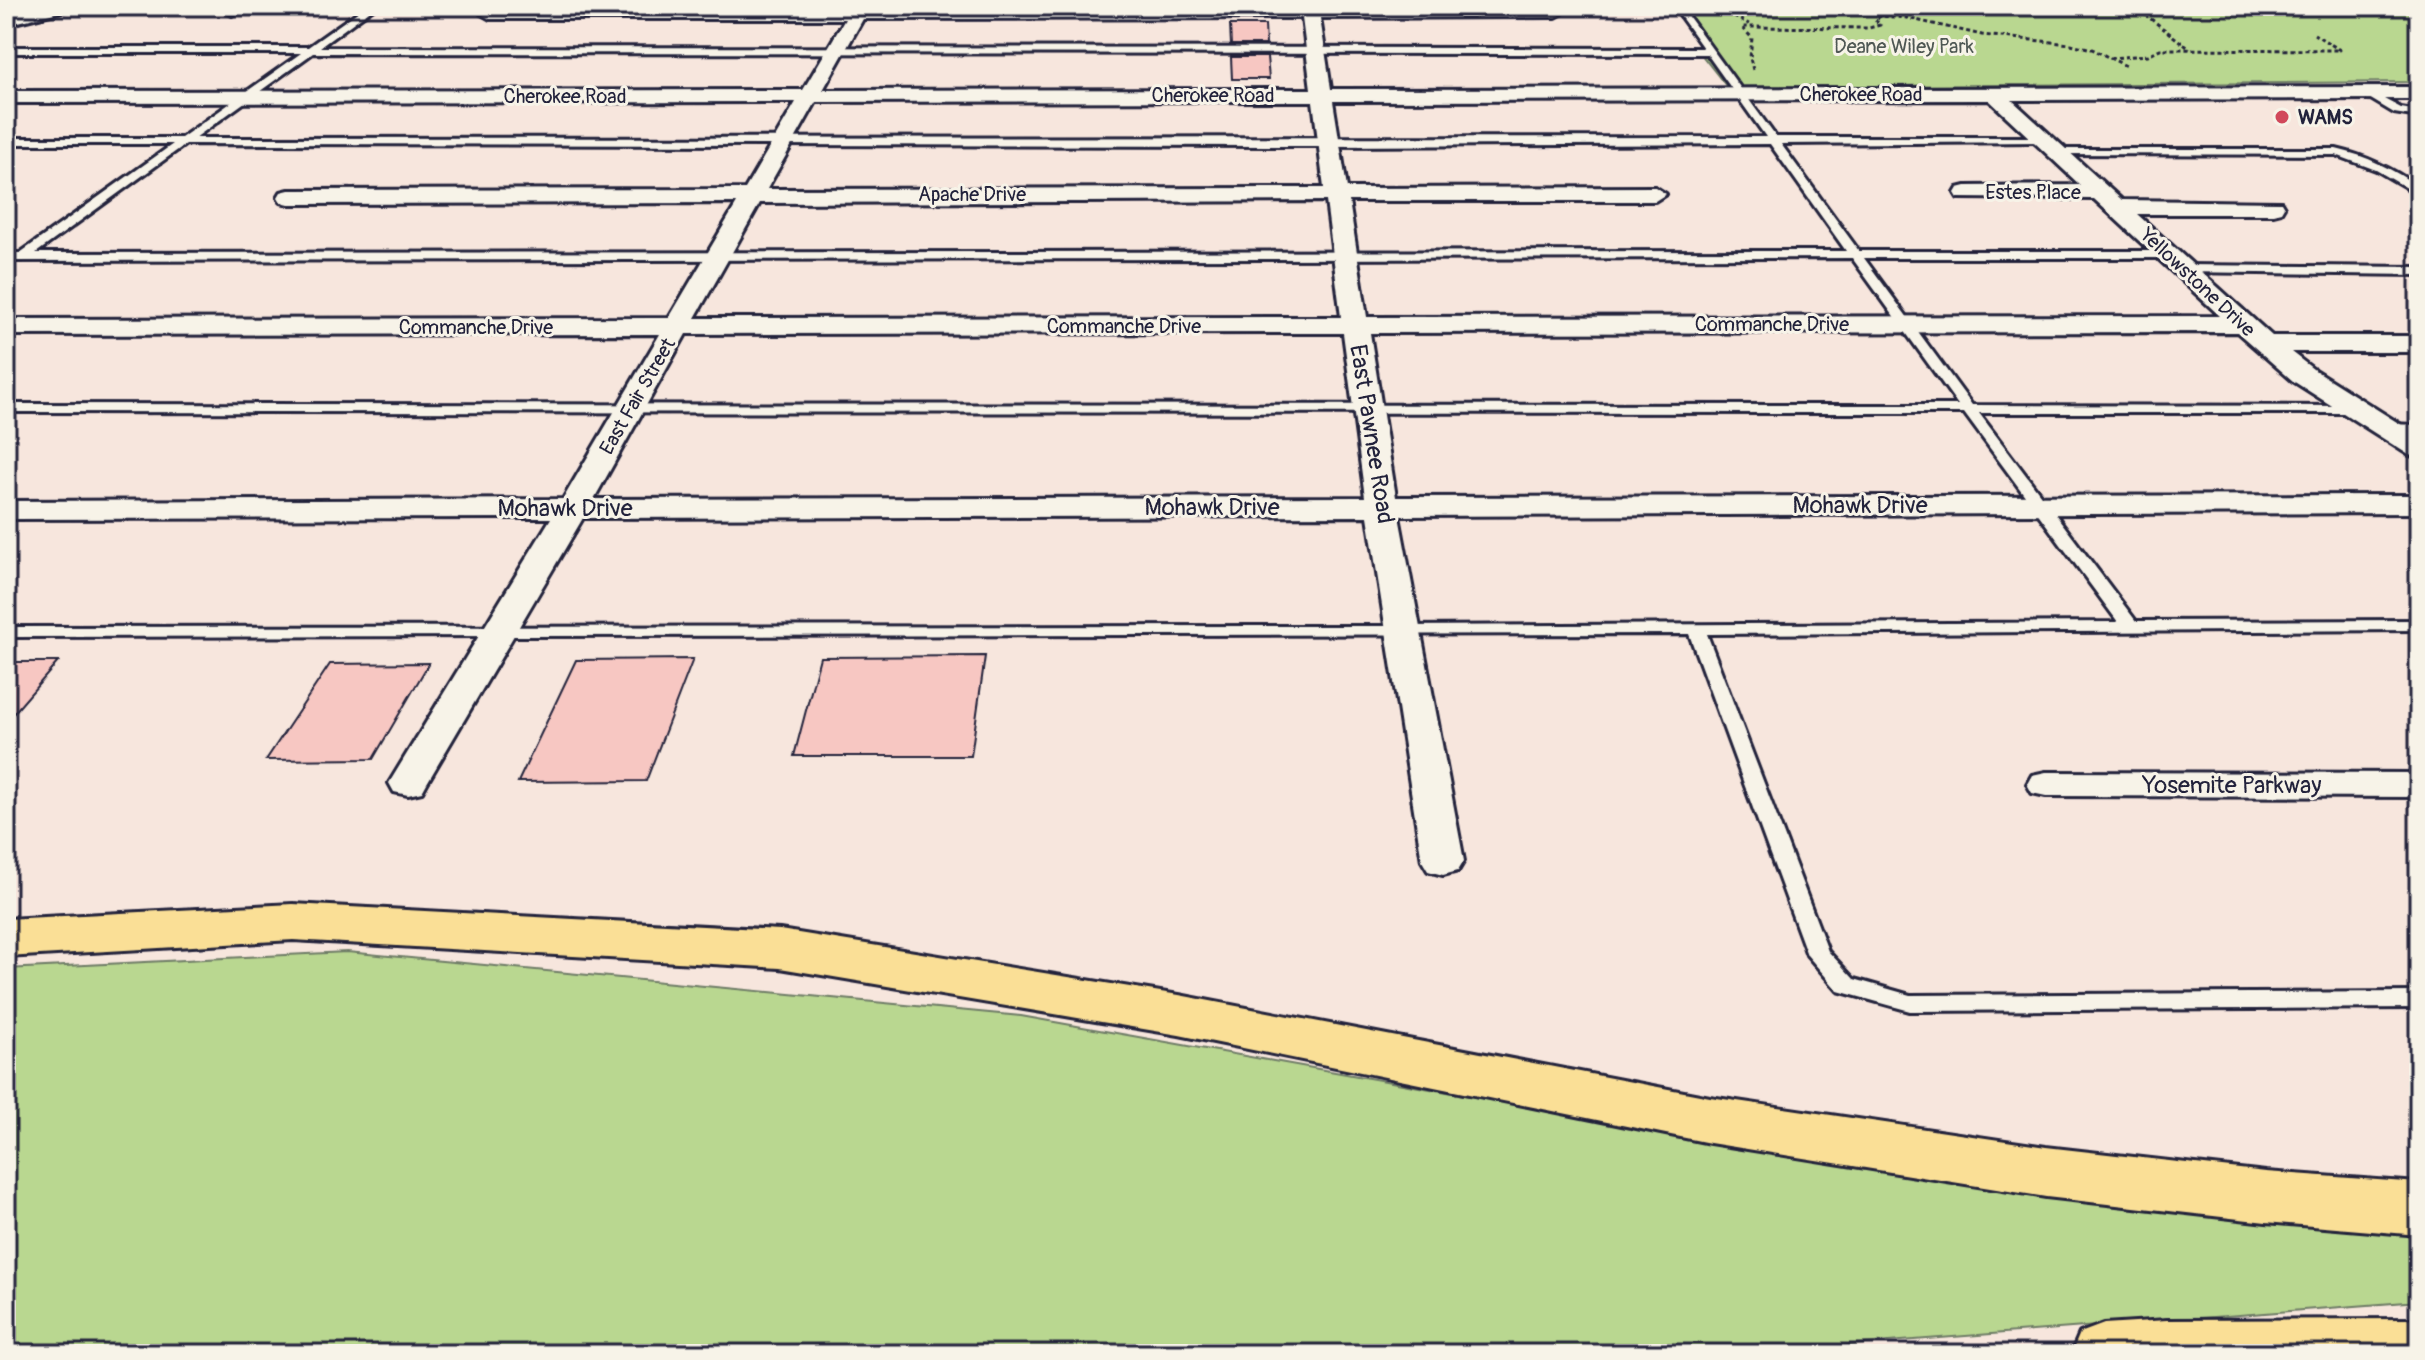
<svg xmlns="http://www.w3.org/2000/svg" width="2425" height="1360" viewBox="0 0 2425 1360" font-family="Pangolin,sans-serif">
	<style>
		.green { fill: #b9d790; stroke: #6e7c66; stroke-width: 2 }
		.building { fill: #f7c7c2; stroke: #22223b; stroke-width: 2 }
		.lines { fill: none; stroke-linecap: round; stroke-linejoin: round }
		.service-casing { stroke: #22223b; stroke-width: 6 }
		.minor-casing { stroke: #22223b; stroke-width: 6 }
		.trunk-casing { stroke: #22223b; stroke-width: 6 }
		.path { stroke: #22223b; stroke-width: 3; stroke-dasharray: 4 3; stroke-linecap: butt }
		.service { fill: #f7f3e8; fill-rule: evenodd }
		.minor { fill: #f7f3e8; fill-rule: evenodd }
		.trunk { fill: #fadf96; fill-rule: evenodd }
		.poi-dot { fill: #d1495b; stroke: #f7f3e8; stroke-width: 3 }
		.labels { text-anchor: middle; stroke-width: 6; stroke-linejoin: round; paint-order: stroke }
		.far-park-label { font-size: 20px; fill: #4f5854; stroke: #f7f3e8 }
		.far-street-label { font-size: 20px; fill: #22223b; stroke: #f7f3e8 }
		.far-poi-label { font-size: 20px; font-weight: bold; fill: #22223b; stroke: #f7f3e8; text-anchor: start }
		.street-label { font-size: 24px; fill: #22223b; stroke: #f7f3e8 }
	</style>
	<rect width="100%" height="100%" fill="#f7e6dd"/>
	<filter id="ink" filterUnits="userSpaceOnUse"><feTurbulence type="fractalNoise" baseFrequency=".0125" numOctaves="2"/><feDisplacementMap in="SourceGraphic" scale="16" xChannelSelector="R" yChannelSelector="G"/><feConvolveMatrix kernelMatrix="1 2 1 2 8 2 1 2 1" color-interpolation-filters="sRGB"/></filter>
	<g filter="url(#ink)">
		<path class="green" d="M 1682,6 L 2414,6 L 2419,9 L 2419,82 L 1727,87 L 1701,54 L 1714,51 Z
			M 347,952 L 1021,1016 L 1940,1180 L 2419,1228 L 2419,1301 L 1734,1354 L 6,1354 L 6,969 Z"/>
		<path class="building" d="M 1230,25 L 1265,25 L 1266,45 L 1231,45 Z
			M 1231,57 L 1267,57 L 1269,79 L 1232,79 Z
			M 985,656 L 971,756 L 794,756 L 820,657 Z
			M 693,659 L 646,781 L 518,782 L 576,660 Z
			M 6,662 L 58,662 L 6,722 Z
			M 429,663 L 373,759 L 266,760 L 330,664 Z"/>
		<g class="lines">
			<g class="service-casing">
				<path id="service" d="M 366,6 L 376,6 L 320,47 L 1703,48 L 1673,6 L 1681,6 L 1776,137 L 2047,137 L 2048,139 L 2043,142 L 1781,144 L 1859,251 L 2172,251 L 2172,257 L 2168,258 L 1864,258 L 1972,405 L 2356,406 L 2356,412 L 2351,413 L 1979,413 L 2136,621 L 2419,620 L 2419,630 L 1707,634 L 1828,951 L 1854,979 L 1910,995 L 2419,992 L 2419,1008 L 1910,1011 L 1838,991 L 1807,955 L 1689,634 L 6,637 L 6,627 L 1403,626 L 2118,622 L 1964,413 L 6,412 L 6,404 L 1958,405 L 1852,258 L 6,261 L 6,253 L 20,253 L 173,144 L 6,144 L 6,138 L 181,138 L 301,53 L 6,53 L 6,47 L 308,47 ZM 313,53 L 1707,54 L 1766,137 L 195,138 ZM 186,144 L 1329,146 L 1770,144 L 1846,251 L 36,253 Z
					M 2367,90 L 2401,108 L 2419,111 L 2419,117 L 2394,113 L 2364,95 L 2362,93 Z
					M 2056,149 L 2336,149 C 2367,156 2393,169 2419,187 L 2419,195 L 2376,170 L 2336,155 L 2052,154 L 2052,150 Z
					M 2183,265 L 2419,267 L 2419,275 L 2179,272 L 2179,266 Z
					M 2386,424 L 2419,425 L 2419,433 L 2381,431 L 2379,428 Z"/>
			</g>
			<g class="minor-casing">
				<path id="minor" d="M 40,6 L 70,6 L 67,10 L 6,25 L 6,15 Z
					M 226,6 L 248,6 L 232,15 L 223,10 Z
					M 852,6 L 1556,7 L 1565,12 L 1556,17 L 1320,18 L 1331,89 L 2419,87 L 2419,99 L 2012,100 L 2122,200 L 2281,202 L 2284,207 L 2281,212 L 2273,214 L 2137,214 L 2272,336 L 2419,336 L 2419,352 L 2291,352 L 2313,369 L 2419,436 L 2419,458 L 2409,455 L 2293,381 L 2237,332 L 1370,333 L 1396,497 L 2419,495 L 2419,513 L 1399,516 L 1464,861 L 1458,871 L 1443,875 L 1428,871 L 1422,861 L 1368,516 L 583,518 L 427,783 L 422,792 L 408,795 L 394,792 L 389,783 L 551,518 L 6,519 L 6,501 L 563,499 L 660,334 L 6,335 L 6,319 L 669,318 L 737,203 L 289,204 L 281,202 L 278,197 L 281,192 L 289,190 L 745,189 L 796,102 L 6,103 L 6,91 L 803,90 L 845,19 L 490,19 L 481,14 L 490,9 ZM 1302,18 L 1311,89 L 823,90 L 863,19 ZM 1989,100 L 2080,185 L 1966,186 L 1958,188 L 1955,193 L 1958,198 L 2094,199 L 2220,316 L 1367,317 L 1349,201 L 1655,201 L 1666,194 L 1655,187 L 1347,188 L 1333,101 ZM 1313,101 L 1324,188 L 767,189 L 816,102 ZM 1326,201 L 1341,317 L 695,318 L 760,203 ZM 1343,333 L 1365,497 L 594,499 L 686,334 Z
					M 2046,772 L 2419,773 L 2419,797 L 2046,796 L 2032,793 L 2027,784 L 2032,775 Z"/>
			</g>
			<g class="trunk-casing">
				<path id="trunk" d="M 293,904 L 780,930 L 1179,995 L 1710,1097 L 2046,1147 L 2266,1172 L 2419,1183 L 2419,1235 L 2266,1222 L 2046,1197 L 1710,1143 L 1179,1035 L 780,968 L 293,940 L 6,957 L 6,919 Z
					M 2419,1319 L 2419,1354 L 2071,1354 L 2080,1333 L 2104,1324 L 2167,1320 Z"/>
			</g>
			<path class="path" d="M 1725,6 L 1734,17 L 1749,24
				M 1868,6 L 1883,16
				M 2134,6 L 2190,49
				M 2110,58 L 2148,55 L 2160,49 L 2340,50 L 2314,34
				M 1753,70 L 1750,58 L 1752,38 L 1742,27 L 1869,28 L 1880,25 L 1875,19 L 1881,16 L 1907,18 L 1982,35 L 2071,44 L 2092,49 L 2128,67"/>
			<use href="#service" class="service"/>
			<use href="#minor" class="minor"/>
			<use href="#trunk" class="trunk"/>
		</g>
	</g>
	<circle class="poi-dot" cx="2282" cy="117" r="8"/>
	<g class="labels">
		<g class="far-park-label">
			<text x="1904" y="53">Deane Wiley Park</text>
		</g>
		<g class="far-street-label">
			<text x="1861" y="101">Cherokee Road</text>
			<text x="1213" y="102">Cherokee Road</text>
			<text x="565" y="103">Cherokee Road</text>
			<text x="2033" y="199">Estes Place</text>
			<text x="972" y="201">Apache Drive</text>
			<text transform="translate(2198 282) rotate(43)" y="7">Yellowstone Drive</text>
			<text x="1772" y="331">Commanche Drive</text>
			<text x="1124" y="333">Commanche Drive</text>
			<text x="476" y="334">Commanche Drive</text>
			<text transform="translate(637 396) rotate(-60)" y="7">East Fair Street</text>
		</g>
		<g class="far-poi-label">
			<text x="2298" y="124">WAMS</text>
		</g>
		<g class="street-label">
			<text transform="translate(1372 434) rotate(81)" y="8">East Pawnee Road</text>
			<text x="1860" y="513">Mohawk Drive</text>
			<text x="1212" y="515">Mohawk Drive</text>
			<text x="565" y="516">Mohawk Drive</text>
			<text x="2232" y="793">Yosemite Parkway</text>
		</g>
	</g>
	<rect width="2425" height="1360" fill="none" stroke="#f7f3e8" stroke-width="32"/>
	<rect x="16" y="16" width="2393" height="1328" fill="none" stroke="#22223b" stroke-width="3" filter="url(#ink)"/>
</svg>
